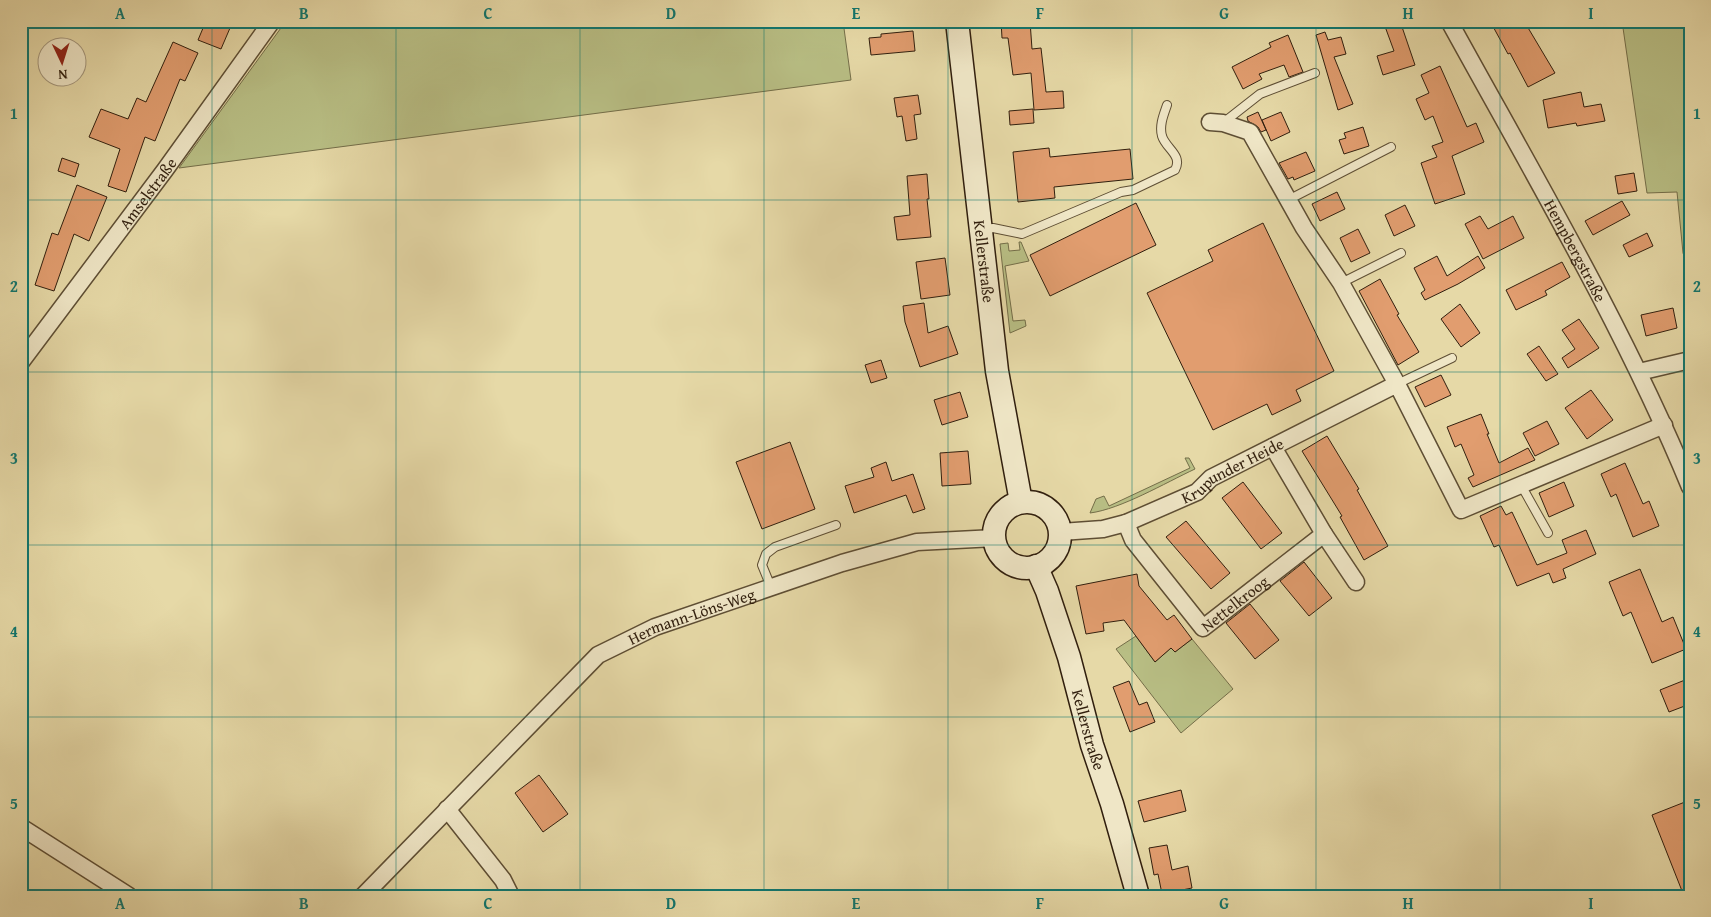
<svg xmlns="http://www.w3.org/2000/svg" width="1711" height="917" viewBox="0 0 1711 917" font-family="'Gentium Book Plus',serif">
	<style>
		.green { fill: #b8be84; stroke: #746e49 }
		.building { fill: #e19d6f; stroke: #311f0e }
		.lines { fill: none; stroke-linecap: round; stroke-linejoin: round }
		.lane-casing { stroke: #5e4e34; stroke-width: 10 }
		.street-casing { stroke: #5e4e34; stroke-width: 19 }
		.secondary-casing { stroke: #311f0e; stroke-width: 25 }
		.lane { stroke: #efe6c6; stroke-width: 8 }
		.street { stroke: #efe6c6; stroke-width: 16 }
		.secondary { stroke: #efe6c6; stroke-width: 22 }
		.grid { fill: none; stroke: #0f766e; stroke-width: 1; stroke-opacity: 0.55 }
		.labels { text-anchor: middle; stroke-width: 4; stroke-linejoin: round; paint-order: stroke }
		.street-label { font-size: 16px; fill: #311f0e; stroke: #efe6c6 }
		.neatline { fill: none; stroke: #0f766e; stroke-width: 2 }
		.grid-label { font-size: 16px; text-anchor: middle; font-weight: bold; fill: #0f766e }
	</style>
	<rect width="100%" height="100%" fill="#e6d9a7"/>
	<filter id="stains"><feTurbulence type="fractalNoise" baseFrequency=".004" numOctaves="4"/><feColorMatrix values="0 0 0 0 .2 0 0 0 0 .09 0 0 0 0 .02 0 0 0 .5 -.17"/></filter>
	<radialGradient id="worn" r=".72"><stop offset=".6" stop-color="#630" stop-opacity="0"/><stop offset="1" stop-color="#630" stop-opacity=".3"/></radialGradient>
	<path class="green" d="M 286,21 L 843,21 L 851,80 L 179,168 Z
		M 1622,21 L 1690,21 L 1690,271 L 1683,253 L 1677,192 L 1647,193 Z
		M 1019,242 L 1021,242 L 1029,261 L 1005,266 L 1013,321 L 1025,320 L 1026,326 L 1010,333 L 1000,244 L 1008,243 L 1009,251 L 1020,250 Z
		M 1185,458 L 1189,458 L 1195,469 C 1165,483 1121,509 1090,513 L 1096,499 L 1104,496 L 1109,506 L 1190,468 Z
		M 1136,636 L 1155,662 L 1171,648 L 1175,652 L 1192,639 L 1233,689 L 1181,733 L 1116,649 Z"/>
	<path class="building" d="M 206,21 L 233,21 L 221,49 L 198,40 Z
		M 1001,21 L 1030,21 L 1032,49 L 1041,48 L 1046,92 L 1063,91 L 1064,108 L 1034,110 L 1031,73 L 1013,75 L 1008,38 L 1002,38 Z
		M 1383,21 L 1400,21 L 1415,65 L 1383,75 L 1377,56 L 1394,51 Z
		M 1490,21 L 1524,21 L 1555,73 L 1528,87 L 1510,53 L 1508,54 Z
		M 913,31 L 915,51 L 871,55 L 869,38 L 881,37 L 881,34 Z
		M 1325,32 L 1328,40 L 1341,37 L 1346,54 L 1334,57 L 1353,104 L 1338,110 L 1316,35 Z
		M 1288,35 L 1303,72 L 1289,77 L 1284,65 L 1259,74 L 1262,79 L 1243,89 L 1232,67 L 1271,47 L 1269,43 Z
		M 173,42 L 198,53 L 185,81 L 180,79 L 155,141 L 145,137 L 126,192 L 108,186 L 120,149 L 89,137 L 101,109 L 128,119 L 137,98 L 146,102 Z
		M 1440,66 L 1467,127 L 1476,123 L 1484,142 L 1452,156 L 1465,194 L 1435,204 L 1421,163 L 1437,157 L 1432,146 L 1443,142 L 1433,116 L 1425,120 L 1416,99 L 1429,93 L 1421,75 Z
		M 1581,92 L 1584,107 L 1601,104 L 1605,121 L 1577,126 L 1576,123 L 1548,128 L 1543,100 Z
		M 918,95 L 921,114 L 914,115 L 917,139 L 906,141 L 902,116 L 897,117 L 894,98 Z
		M 1033,109 L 1034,123 L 1010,125 L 1009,111 Z
		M 1258,112 L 1266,130 L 1261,132 L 1258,127 L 1248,121 L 1247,117 Z
		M 1281,112 L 1290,132 L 1271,141 L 1262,120 Z
		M 1363,127 L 1369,146 L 1344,154 L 1339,140 L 1346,138 L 1344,133 Z
		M 1049,148 L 1050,157 L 1130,149 L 1133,179 L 1054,187 L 1055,198 L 1018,202 L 1013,152 Z
		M 1306,152 L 1315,171 L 1294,180 L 1293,177 L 1288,179 L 1279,163 Z
		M 62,158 L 79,164 L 75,177 L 58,171 Z
		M 1634,173 L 1637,191 L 1618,194 L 1615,176 Z
		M 927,174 L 929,199 L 927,199 L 931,237 L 897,240 L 894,217 L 910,215 L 907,176 Z
		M 77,185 L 107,197 L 89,241 L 74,234 L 54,291 L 35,285 L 52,233 L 58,235 Z
		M 1337,192 L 1345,209 L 1320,221 L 1312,204 Z
		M 1622,201 L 1630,215 L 1593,235 L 1585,221 Z
		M 1136,203 L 1156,245 L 1050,296 L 1030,255 Z
		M 1405,205 L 1415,226 L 1394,236 L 1385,215 Z
		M 1480,216 L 1488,229 L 1513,216 L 1524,238 L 1483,259 L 1465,224 Z
		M 1263,223 L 1334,371 L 1296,390 L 1301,401 L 1272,415 L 1267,404 L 1213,430 L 1147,293 L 1213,261 L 1208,250 Z
		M 1358,229 L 1370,253 L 1351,262 L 1340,238 Z
		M 1647,233 L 1653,246 L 1629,257 L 1623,245 Z
		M 1437,256 L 1447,276 L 1478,256 L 1485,268 L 1458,284 L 1425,300 L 1421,293 L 1425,290 L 1414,268 Z
		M 945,258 L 950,295 L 921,299 L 916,262 Z
		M 1562,262 L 1570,277 L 1545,291 L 1547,295 L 1516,310 L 1506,290 Z
		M 1380,279 L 1399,314 L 1397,315 L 1419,352 L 1398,365 L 1359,291 Z
		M 924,303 L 928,333 L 948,326 L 958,354 L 920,367 L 905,322 L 903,306 Z
		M 1460,304 L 1480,333 L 1461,347 L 1441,319 Z
		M 1673,308 L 1677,328 L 1646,336 L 1641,315 Z
		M 1579,319 L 1599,348 L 1568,368 L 1562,358 L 1575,349 L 1562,330 Z
		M 1539,346 L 1558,374 L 1546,381 L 1527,354 Z
		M 881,360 L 887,378 L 871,383 L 865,365 Z
		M 1441,375 L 1451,395 L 1425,407 L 1415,387 Z
		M 1591,390 L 1613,420 L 1587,439 L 1565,408 Z
		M 960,392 L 968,417 L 942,425 L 934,400 Z
		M 1481,414 L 1489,434 L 1487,434 L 1499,463 L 1528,448 L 1535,460 L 1473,487 L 1468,478 L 1474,475 L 1461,444 L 1455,447 L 1447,427 Z
		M 1547,421 L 1559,444 L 1535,456 L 1523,433 Z
		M 1327,436 L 1359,489 L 1357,490 L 1388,546 L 1364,560 L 1340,517 L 1342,516 L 1302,451 Z
		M 790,442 L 815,509 L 762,529 L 736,462 Z
		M 968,451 L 971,484 L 942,486 L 940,453 Z
		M 886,462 L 892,481 L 913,474 L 925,509 L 913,513 L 906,495 L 854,513 L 845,486 L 874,477 L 871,468 Z
		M 1625,463 L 1643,504 L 1649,501 L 1659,526 L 1633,537 L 1616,494 L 1611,497 L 1601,474 Z
		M 1243,482 L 1282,533 L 1261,549 L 1222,498 Z
		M 1564,482 L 1574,506 L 1549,517 L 1539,493 Z
		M 1501,506 L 1506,515 L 1512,512 L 1537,565 L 1567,553 L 1562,540 L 1586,530 L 1596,554 L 1563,569 L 1566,578 L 1553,583 L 1549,573 L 1517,586 L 1499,545 L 1494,547 L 1480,516 Z
		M 1186,521 L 1230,573 L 1211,589 L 1166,537 Z
		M 1304,562 L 1332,598 L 1309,616 L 1280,581 Z
		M 1640,569 L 1662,622 L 1673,617 L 1686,649 L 1652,663 L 1631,612 L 1623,616 L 1609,582 Z
		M 1137,574 L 1139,586 L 1167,620 L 1174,615 L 1192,639 L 1175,652 L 1171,648 L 1155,662 L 1124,620 L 1103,623 L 1104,631 L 1086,634 L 1076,586 Z
		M 1250,604 L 1279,640 L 1255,659 L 1226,623 Z
		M 1690,678 L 1690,704 L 1669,712 L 1660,690 Z
		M 1129,681 L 1139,705 L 1147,702 L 1155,722 L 1130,732 L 1113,687 Z
		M 539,775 L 568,814 L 543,832 L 515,793 Z
		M 1181,790 L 1186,811 L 1144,822 L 1138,801 Z
		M 1690,800 L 1690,896 L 1684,896 L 1652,815 Z
		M 1167,845 L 1172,870 L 1188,866 L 1192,888 L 1162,894 L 1158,874 L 1154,875 L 1149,848 Z"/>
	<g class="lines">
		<g class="lane-casing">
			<path id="lane" d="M 1223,123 L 1260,94 L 1315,73
				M 1288,200 L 1391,147
				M 983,229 L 993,228 L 1022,234 L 1121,192 L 1133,190 L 1175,170 C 1183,155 1166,149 1162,136 C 1159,125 1164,114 1167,105
				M 1341,283 L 1401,253
				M 1397,384 L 1452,358
				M 1521,485 L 1548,533
				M 771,587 L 762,565 L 766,554 L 775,547 L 836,525"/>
		</g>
		<g class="street-casing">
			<g id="street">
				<path id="s1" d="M 1449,21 C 1533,174 1623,325 1690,487"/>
				<path d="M 1210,122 L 1223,123 L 1250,132 L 1304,228 L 1341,283 L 1397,384"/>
				<path id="s2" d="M 21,362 L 165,170 L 272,21"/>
				<path d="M 1639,372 L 1690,360"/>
				<path id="s3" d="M 1126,523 L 1133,540 L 1203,628 L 1324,534 L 1273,447"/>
				<path id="s4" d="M 1061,532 L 1103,529 L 1126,523 L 1197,492 L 1211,478 L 1397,384 L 1461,510 L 1664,425"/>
				<path d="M 1324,534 L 1356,582"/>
				<path d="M 447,809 L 503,880 L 511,896"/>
				<path d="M 21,827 L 129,896"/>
				<path id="s5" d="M 363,896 L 598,655 L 655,627 L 842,563 L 917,542 L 995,538"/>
			</g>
		</g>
		<g class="secondary-casing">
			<g id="secondary">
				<path id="s6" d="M 957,21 L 997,371 L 1021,502"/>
				<circle cx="1027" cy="535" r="33"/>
				<path id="s7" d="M 1036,566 L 1047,591 L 1069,657 L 1092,745 L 1112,804 L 1138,896"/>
			</g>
		</g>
		<use href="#lane" class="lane"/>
		<use href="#street" class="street"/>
		<use href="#secondary" class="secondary"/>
	</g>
	<path class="grid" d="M 212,21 L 212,896M 396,21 L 396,896M 580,21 L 580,896M 764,21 L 764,896M 948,21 L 948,896M 1132,21 L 1132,896M 1316,21 L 1316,896M 1500,21 L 1500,896M 21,200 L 1690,200M 21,372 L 1690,372M 21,545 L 1690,545M 21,717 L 1690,717"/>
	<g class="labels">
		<g class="street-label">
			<text dy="6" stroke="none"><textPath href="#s2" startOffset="211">Amselstraße</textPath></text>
			<text dy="6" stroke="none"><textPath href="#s1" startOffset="262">Hempbergstraße</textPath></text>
			<text dy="6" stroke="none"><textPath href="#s6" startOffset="242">Kellerstraße</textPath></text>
			<text dy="6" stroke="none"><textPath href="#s4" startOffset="185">Krupunder Heide</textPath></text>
			<text dy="6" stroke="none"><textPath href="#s3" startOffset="171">Nettelkroog</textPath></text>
			<text dy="6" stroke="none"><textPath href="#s5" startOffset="438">Hermann-Löns-Weg</textPath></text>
			<text dy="6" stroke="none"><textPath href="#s7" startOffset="172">Kellerstraße</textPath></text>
		</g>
	</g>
	<rect width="1711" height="917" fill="none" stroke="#e6d9a7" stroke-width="55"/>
	<g transform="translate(62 62) rotate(176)"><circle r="24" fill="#efe6c6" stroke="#a3967c"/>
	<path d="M0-4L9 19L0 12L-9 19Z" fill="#8f2418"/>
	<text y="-8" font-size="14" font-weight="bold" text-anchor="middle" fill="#311f0e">N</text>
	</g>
	<rect x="28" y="28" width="1656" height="862" class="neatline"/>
	<g class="grid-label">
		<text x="120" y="19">A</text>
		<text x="304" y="19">B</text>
		<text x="488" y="19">C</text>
		<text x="671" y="19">D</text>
		<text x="856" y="19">E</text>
		<text x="1040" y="19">F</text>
		<text x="1224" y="19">G</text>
		<text x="1408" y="19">H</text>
		<text x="1591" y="19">I</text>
		<text x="14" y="119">1</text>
		<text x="1697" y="119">1</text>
		<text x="14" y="292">2</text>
		<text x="1697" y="292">2</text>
		<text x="14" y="464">3</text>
		<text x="1697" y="464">3</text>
		<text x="14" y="637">4</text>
		<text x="1697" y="637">4</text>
		<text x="14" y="809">5</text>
		<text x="1697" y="809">5</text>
		<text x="120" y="909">A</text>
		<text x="304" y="909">B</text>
		<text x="488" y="909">C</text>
		<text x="671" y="909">D</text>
		<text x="856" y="909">E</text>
		<text x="1040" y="909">F</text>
		<text x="1224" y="909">G</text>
		<text x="1408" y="909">H</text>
		<text x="1591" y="909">I</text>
	</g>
	<rect width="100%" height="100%" filter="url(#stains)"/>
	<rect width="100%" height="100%" fill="url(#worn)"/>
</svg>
